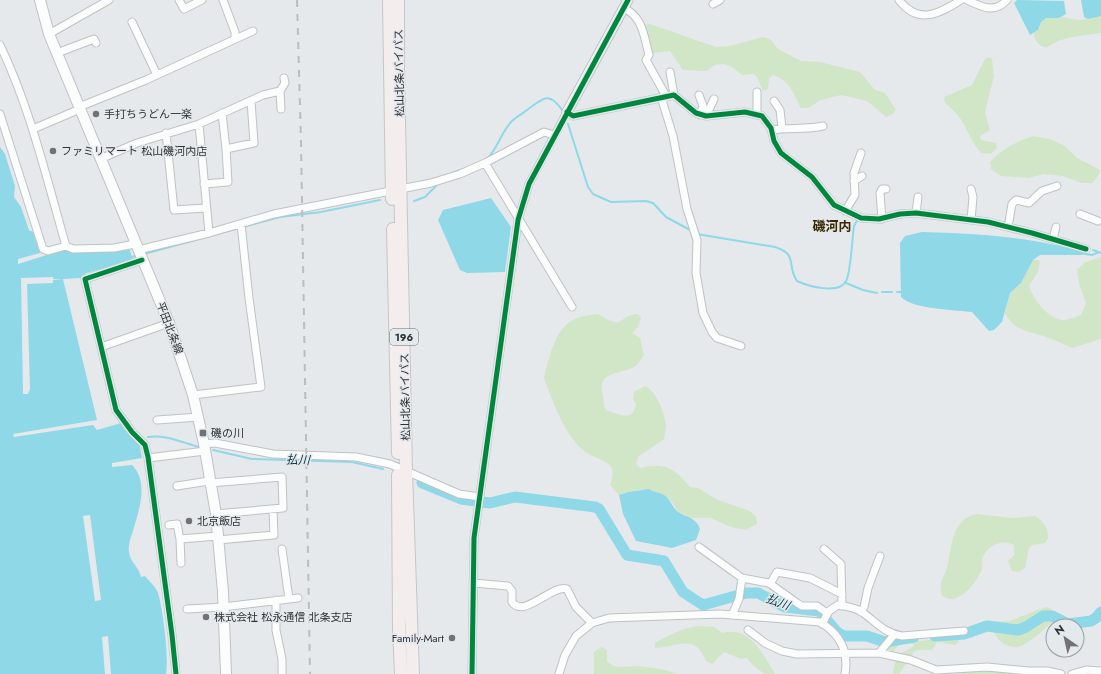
<svg xmlns="http://www.w3.org/2000/svg" width="1101" height="674" viewBox="0 0 1101 674" font-family="Jost,'Noto Sans JP',sans-serif">
	<style>
		.green { fill: #d1e5c7 }
		.water { fill: #8ed8e8 }
		.pier { fill: #e6e9ec }
		.lines { fill: none; stroke-linecap: round; stroke-linejoin: round }
		.stream { stroke: #8ed8e8; stroke-width: 2 }
		.river { stroke: #8ed8e8; stroke-width: 11 }
		.minor-casing { stroke: #c0c1c4; stroke-width: 9 }
		.tertiary-casing { stroke: #c0c1c4; stroke-width: 11 }
		.secondary-casing { stroke: #c0c1c4; stroke-width: 12 }
		.trunk-casing { stroke: #c5c6c7; stroke-width: 14 }
		.minor { stroke: #fbfcfc; stroke-width: 7 }
		.tertiary { stroke: #fbfcfc; stroke-width: 9 }
		.secondary { stroke: #fbfcfc; stroke-width: 10 }
		.trunk { stroke: #f3eded; stroke-width: 12 }
		.rail { stroke: #bcbdbd; stroke-width: 2; stroke-dasharray: 7 7; stroke-linecap: butt }
		.cycleway-casing { stroke: #e4e9ee; stroke-width: 8 }
		.cycleway { stroke: #00873e; stroke-width: 5 }
		.poi-dot { fill: #707274; stroke: #e4e9ee; stroke-width: 1.5 }
		.labels { text-anchor: middle; stroke-width: 3; stroke-linejoin: round; paint-order: stroke }
		.shield { fill: #e4e9ee; stroke: #66696c; stroke-width: 1 }
		.shield-label { font-size: 10px; font-weight: bold; fill: #303234 }
		.street-label { font-size: 11px; fill: #303234; stroke: #e4e9ee }
		.poi-label { font-size: 11px; fill: #303234; stroke: #e4e9ee; text-anchor: start }
		.water-label { font-size: 12px; font-style: italic; fill: #083b43; stroke: #e4e9ee }
		.quarter-label { font-size: 13px; font-weight: bold; fill: #3b2a01; stroke: #e4e9ee }
	</style>
	<rect width="100%" height="100%" fill="#e6e9ec"/>
	<path class="green" d="M 1093,16 L 1101,16 L 1101,33 C 1080,36 1063,36 1046,48 C 1038,45 1034,41 1034,32 L 1038,30 L 1041,22 L 1046,18 L 1059,18 L 1063,17 C 1075,19 1081,23 1093,16 Z
		M 650,24 L 716,47 L 730,46 L 763,37 L 770,39 L 778,49 L 801,61 L 820,62 L 860,72 L 875,90 L 885,93 L 896,110 L 893,114 L 886,117 L 867,101 L 841,95 L 821,100 L 808,108 L 801,108 C 793,94 791,81 773,75 L 769,78 L 768,89 L 763,91 L 757,77 L 754,74 L 742,75 L 732,67 L 723,64 L 714,65 L 707,71 L 683,70 L 670,51 L 653,53 L 646,50 L 641,30 L 644,25 Z
		M 989,57 L 992,59 L 994,76 L 985,112 L 990,130 L 980,136 L 981,140 L 996,143 L 997,148 L 991,154 L 981,153 C 971,141 971,137 964,125 C 960,116 952,109 945,103 L 944,97 L 972,85 L 985,59 Z
		M 1033,136 L 1050,139 L 1065,146 L 1077,158 L 1100,170 L 1098,176 L 1092,183 L 1081,183 L 1063,176 L 1043,174 L 1029,178 L 1001,176 L 991,169 L 990,162 C 1003,148 1016,142 1033,136 Z
		M 1101,257 L 1101,339 L 1072,348 C 1065,345 1057,341 1049,338 C 1030,331 1016,333 1005,313 L 1010,293 L 1021,283 L 1033,260 L 1039,260 C 1042,269 1033,279 1029,286 C 1033,299 1049,321 1065,320 C 1070,319 1076,317 1081,315 L 1086,303 L 1079,284 L 1077,270 L 1084,263 Z
		M 598,314 C 626,332 617,315 638,314 L 641,318 L 638,327 L 632,333 L 640,338 L 644,355 C 641,359 638,365 634,367 C 620,375 596,370 603,396 C 604,399 603,404 605,408 C 607,412 611,412 615,413 C 626,417 633,418 636,405 L 633,399 L 634,392 L 645,386 C 656,390 665,414 666,426 C 666,430 664,435 664,439 L 638,457 L 636,464 L 640,468 C 664,462 675,468 690,487 L 698,488 L 718,500 L 750,511 L 756,517 L 757,524 L 746,530 L 731,527 L 711,518 L 688,518 L 686,515 L 679,513 L 672,502 L 663,495 L 641,490 L 628,492 L 619,495 L 610,485 C 612,479 614,472 611,467 C 604,458 592,458 584,451 C 564,434 553,403 544,378 C 549,359 554,330 573,320 C 580,316 590,315 598,314 Z
		M 976,514 L 1012,518 L 1035,516 C 1044,522 1048,528 1048,538 L 1045,543 L 1033,545 L 1029,548 L 1025,568 L 1018,572 L 1012,571 L 1008,561 L 1014,555 L 1014,545 C 1002,538 985,546 982,560 C 982,563 983,566 982,569 C 978,580 964,599 951,599 C 948,599 945,597 942,596 C 938,582 944,579 947,567 C 952,546 951,520 976,514 Z
		M 1046,607 L 1052,609 L 1053,621 C 1048,627 1026,646 1018,647 C 1015,648 1009,646 1006,645 C 998,642 996,633 989,628 L 984,629 L 972,638 L 968,637 L 968,634 L 974,633 L 982,625 L 989,622 L 1009,621 Z
		M 698,626 L 714,627 L 722,633 C 750,625 763,654 775,674 L 764,674 C 758,668 751,665 747,658 L 741,659 L 724,652 L 712,664 L 706,661 C 695,632 675,648 655,648 L 655,643 C 669,635 682,628 698,626 Z
		M 958,637 L 959,642 L 955,645 L 937,642 L 932,650 L 918,650 L 914,652 L 899,674 L 893,674 C 894,659 899,653 913,647 L 914,644 L 899,644 L 894,651 L 887,650 L 885,647 L 890,644 Z
		M 601,647 L 607,650 L 607,661 C 616,671 625,665 637,666 C 649,667 665,669 677,674 L 594,674 L 594,652 Z
		M 964,670 L 982,670 L 1021,674 L 962,674 Z"/>
	<path class="water" d="M 1017,0 L 1064,1 L 1066,14 L 1059,18 L 1046,18 L 1041,22 L 1038,30 L 1030,35 L 1014,3 Z
		M 1081,0 L 1101,0 L 1101,16 L 1088,19 L 1084,17 Z
		M 0,147 L 5,154 L 15,186 L 14,197 L 21,207 L 29,230 L 33,232 L 40,253 L 18,259 L 18,264 L 66,249 L 74,253 L 130,250 L 133,261 L 86,273 L 81,278 L 63,279 L 97,420 L 13,434 L 14,437 L 93,425 L 97,430 L 121,423 L 124,429 L 139,442 L 142,458 L 112,463 L 112,467 L 132,465 C 150,483 138,513 132,534 C 130,539 128,547 129,552 C 130,562 139,567 141,577 L 145,576 C 149,581 156,587 158,593 C 163,609 169,658 166,674 L 0,674 Z
		M 491,198 L 511,227 L 505,272 L 467,273 L 460,270 L 438,220 L 443,210 Z
		M 922,232 C 976,233 1031,237 1083,252 L 1082,255 L 1040,255 L 1033,260 L 1021,283 L 1010,293 L 1002,322 L 994,330 L 989,331 L 972,312 C 955,310 912,309 901,297 L 900,243 L 905,236 Z
		M 649,489 C 654,493 659,492 664,495 C 671,500 672,507 678,512 C 687,518 696,517 700,529 L 696,540 L 672,548 L 636,541 L 623,514 L 619,495 L 628,492 Z"/>
	<path class="pier" d="M 53,277 L 53,279 L 63,280 L 53,280 L 53,283 L 27,284 L 30,389 L 28,394 L 23,394 L 21,278 Z
		M 90,515 L 101,600 L 95,601 L 83,516 Z
		M 108,636 L 111,674 L 105,674 L 102,637 Z"/>
	<g class="lines">
		<path class="stream" d="M 568,124 L 588,187 L 593,194 L 611,202 L 646,201 L 653,203 L 666,217 L 692,231
			M 488,158 C 498,147 502,131 512,121 C 516,117 522,114 527,110 C 542,99 549,90 562,110
			M 452,173 L 463,169
			M 414,201 L 425,197 L 436,186
			M 697,234 L 775,247 C 799,255 786,265 797,281 C 808,286 839,295 846,281 C 851,273 852,238 854,226 L 858,219
			M 1093,250 L 1101,253
			M 1080,253 L 1092,255 L 1099,252
			M 144,254 L 280,217 L 321,212 L 380,200
			M 132,257 L 138,255
			M 846,283 L 863,290 L 877,293
			M 882,292 L 892,292
			M 897,292 L 901,292
			M 148,437 C 166,434 183,443 199,447
			M 213,450 L 252,459 L 352,462 L 383,469"/>
		<path class="river" d="M 422,483 L 461,499 L 476,501
			M 482,502 L 490,503 L 515,497 L 595,507 L 599,509 L 627,555 L 664,561 L 683,592 L 703,605 L 746,593 L 758,593 L 785,607 L 819,611 L 838,633 L 844,636 L 867,636 L 885,642 L 914,637
			M 935,636 L 964,634 L 987,626 L 1018,630 L 1026,627 L 1043,616 L 1052,616 L 1068,624 L 1091,621 L 1096,618 L 1101,612"/>
		<g class="minor-casing">
			<path id="minor" d="M 179,0 L 184,9 L 202,0
				M 223,0 L 235,32 L 235,39
				M 899,0 C 919,26 940,13 961,0
				M 967,0 C 982,7 994,14 1007,0
				M 713,4 L 720,0
				M 623,8 C 643,16 644,37 649,55 L 646,60 L 666,96
				M 132,22 L 157,75
				M 49,34 L 109,0
				M 0,45 C 30,107 47,180 66,246 L 73,249 L 114,248 L 135,244
				M 57,53 L 94,39 L 96,43
				M 670,72 L 674,95
				M 757,92 L 757,114
				M 699,95 L 703,106 L 700,115
				M 661,97 L 673,136 L 687,209 L 697,240 L 696,273 L 703,313 L 712,332 L 717,338 L 741,346
				M 774,101 L 780,110 L 782,128
				M 79,107 L 146,80 L 253,31
				M 281,109 L 280,91 L 285,83 L 284,78
				M 222,113 L 226,149 L 254,143 L 251,101
				M 0,114 L 43,249 L 48,251 L 66,246
				M 706,116 L 714,99
				M 199,124 L 209,233
				M 33,129 L 80,109
				M 771,130 C 789,127 806,130 823,126
				M 166,133 L 174,210 L 206,208
				M 100,159 L 137,143 L 199,124 L 263,95 L 280,91
				M 485,163 L 572,307
				M 854,181 L 862,176
				M 204,184 L 228,182 L 226,149
				M 845,211 L 855,195 L 854,173 L 861,153
				M 916,213 L 918,197
				M 1080,214 L 1098,221
				M 882,219 L 880,193 L 882,189 L 886,189
				M 971,220 L 973,197 L 971,189
				M 1008,227 L 1012,204 L 1016,200 L 1029,203 L 1042,191 L 1057,186
				M 1053,239 L 1056,227
				M 138,250 L 209,233 L 274,214 L 431,183 L 460,174 L 485,163 L 544,132 L 554,135
				M 142,260 L 85,279 L 116,410 L 132,432 L 145,445 L 148,457 L 172,635 L 176,674
				M 101,347 L 169,323
				M 193,395 L 261,387 L 249,298 L 241,224
				M 157,420 L 199,417
				M 204,444 L 215,443 L 273,454 L 356,457 L 390,464 L 459,494 L 480,497
				M 148,458 L 205,451
				M 210,483 L 282,477 L 283,508 L 216,514
				M 177,486 L 209,481
				M 169,525 L 177,524 L 180,539
				M 218,540 L 274,535 L 273,509
				M 699,547 L 742,578 L 769,583 L 797,603 L 802,606 L 817,606 L 827,613
				M 282,549 L 289,599
				M 824,549 L 841,564 L 842,606
				M 181,563 L 180,539 L 218,536
				M 473,583 L 508,586 L 512,591 L 512,602 C 524,619 552,584 567,589 L 576,607 L 592,623
				M 770,584 L 777,572 L 810,578 L 842,594
				M 276,600 L 276,630 L 282,659 L 282,674
				M 187,609 L 223,607 L 298,598
				M 861,612 L 864,607 L 868,588 L 880,556
				M 732,615 L 739,599 L 742,578
				M 822,624 L 829,611 L 838,605 C 845,606 856,608 862,612 C 876,622 884,633 902,636 L 964,631
				M 748,630 L 765,643 L 782,651 L 797,654 L 879,653 L 911,660 L 936,670 L 987,667 L 1029,671 L 1047,671 L 1061,674
				M 879,653 L 894,635
				M 472,674 L 474,538 L 518,220 L 529,184 L 567,112 L 573,116 L 674,95 L 696,113 L 706,116 L 745,112 L 762,116 L 771,128 L 774,141 L 781,153 L 812,177 L 834,205 L 861,218 L 879,219 L 900,214 L 916,213 L 988,222 L 1032,233 L 1086,249
				M 559,674 L 565,655 L 576,636 L 592,623 L 609,618 L 720,614 L 820,622 C 840,634 849,651 845,674
				M 1072,674 L 1086,670 L 1101,671"/>
		</g>
		<g class="tertiary-casing">
			<path id="tertiary" d="M 567,112 L 628,0"/>
		</g>
		<g class="secondary-casing">
			<path id="secondary" d="M 40,0 L 49,34 L 169,323 L 193,395 L 204,444 L 216,514 L 223,592 L 226,674"/>
		</g>
		<g class="trunk-casing">
			<path id="trunk" d="M 389,0 L 392,199
				M 398,0 L 398,69 L 406,472 L 413,674
				M 393,229 L 398,453
				M 398,475 L 399,629 L 401,674"/>
		</g>
		<use href="#minor" class="minor"/>
		<use href="#tertiary" class="tertiary"/>
		<use href="#secondary" class="secondary"/>
		<use href="#trunk" class="trunk"/>
		<path class="rail" d="M 297,0 L 301,142 L 310,674"/>
		<g class="cycleway-casing">
			<path id="cycleway" d="M 567,112 L 573,116 L 674,95 L 696,113 L 706,116 L 745,112 L 762,116 L 771,128 L 774,141 L 781,153 L 812,177 L 834,205 L 861,218 L 879,219 L 900,214 L 916,213 L 988,222 L 1032,233 L 1086,249
				M 142,260 L 85,279 L 116,410 L 132,432 L 145,445 L 148,457 L 172,635 L 176,674
				M 472,674 L 474,538 L 518,220 L 529,184 L 628,0"/>
		</g>
		<use href="#cycleway" class="cycleway"/>
	</g>
	<g class="poi-dot">
		<circle cx="96" cy="114" r="4"/>
		<circle cx="53" cy="151" r="4"/>
		<rect x="199" y="429" width="8" height="8" rx="2"/>
		<circle cx="189" cy="521" r="4"/>
		<circle cx="206" cy="617" r="4"/>
		<circle cx="452" cy="638" r="4"/>
	</g>
	<g class="labels">
		<rect class="shield" x="390" y="329" width="28" height="16" rx="3"/>
		<g class="shield-label">
			<text x="404" y="341">196</text>
		</g>
		<g class="street-label">
			<text transform="translate(399 73) rotate(-91)" y="4">松山北条バイパス</text>
			<text transform="translate(170 328) rotate(69)" y="4">平田北条線</text>
			<text transform="translate(405 397) rotate(-91)" y="4">松山北条バイパス</text>
		</g>
		<g class="poi-label">
			<text x="104" y="118">手打ちうどん一楽</text>
			<text x="61" y="155">ファミリマート 松山磯河内店</text>
			<text x="211" y="437">磯の川</text>
			<text x="197" y="525">北京飯店</text>
			<text x="214" y="621">株式会社 松永通信 北条支店</text>
			<text x="444" y="642" text-anchor="end">Family-Mart</text>
		</g>
		<g class="water-label">
			<text transform="translate(298 460) rotate(2)" y="4">払川</text>
			<text transform="translate(778 602) rotate(21)" y="4">払川</text>
		</g>
		<g class="quarter-label">
			<text x="832" y="231">磯河内</text>
		</g>
	</g>
	<g transform="translate(1065 638) rotate(326)"><circle r="19" fill="#e4e9ee" stroke="#9ca0a4"/>
	<path d="M0-3L7 15L0 10L-7 15Z" fill="#707274"/>
	<text y="-6" font-size="11" font-weight="bold" text-anchor="middle" fill="#303234">N</text>
	</g>
</svg>
